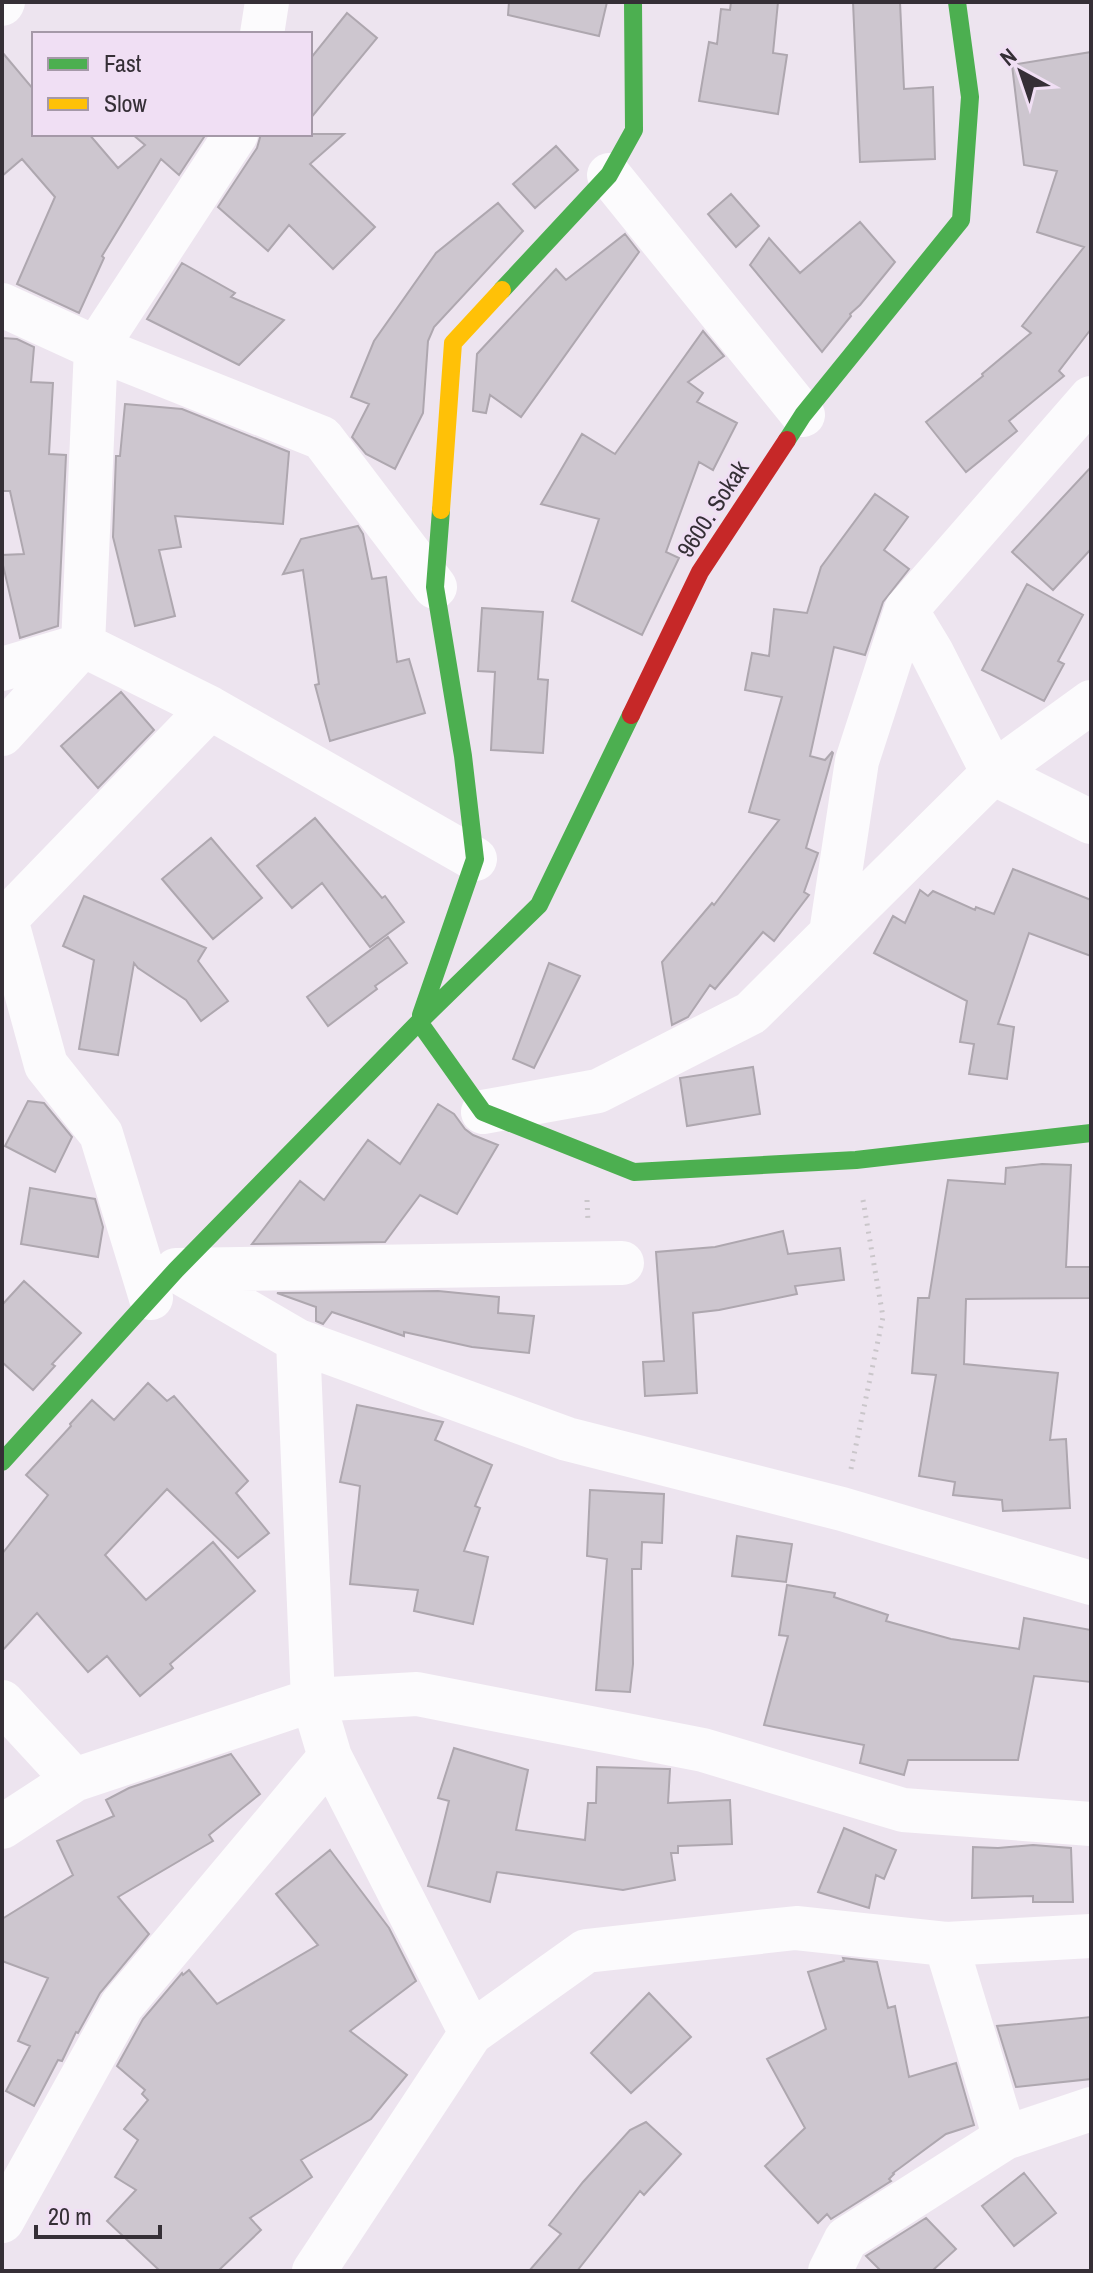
<svg xmlns="http://www.w3.org/2000/svg" width="1093" height="2273" viewBox="0 0 1093 2273" font-family="'Archivo Narrow',sans-serif">
	<style>
		.building { fill: #cdc6cf; stroke: #aea7af; stroke-width: 2 }
		.lines { fill: none; stroke-linecap: round; stroke-linejoin: round }
		.path { stroke: #cac6ca; stroke-width: 5; stroke-dasharray: 2 6; stroke-linecap: butt }
		.street { stroke: #fcfbfd; stroke-width: 44 }
		.fast { stroke: #4caf50; stroke-width: 18 }
		.slow { stroke: #ffc107; stroke-width: 18 }
		.jam { stroke: #c62828; stroke-width: 18 }
		.labels { text-anchor: middle; stroke-width: 6; stroke-linejoin: round; paint-order: stroke }
		.street-label { font-size: 24px; fill: #352f36; stroke: #f0dff4 }
	</style>
	<rect width="100%" height="100%" fill="#ede4ef"/>
	<path class="building" d="M 509,2 L 607,2 L 599,36 L 508,15 Z
		M 731,2 L 778,2 L 773,53 L 787,55 L 778,114 L 699,101 L 709,42 L 717,44 L 721,9 L 730,10 Z
		M 853,2 L 900,2 L 904,89 L 933,87 L 935,159 L 860,162 Z
		M 347,13 L 377,38 L 310,119 L 310,59 Z
		M 2,52 L 34,90 L 34,134 L 89,134 L 118,168 L 145,145 L 132,134 L 206,134 L 179,175 L 161,159 L 102,256 L 104,258 L 79,313 L 17,284 L 55,197 L 22,159 L 2,176 Z
		M 1091,52 L 1091,329 L 1059,371 L 1064,376 L 1009,421 L 1017,431 L 966,472 L 926,422 L 983,376 L 982,374 L 1031,333 L 1022,326 L 1084,247 L 1037,232 L 1057,171 L 1024,165 L 1012,65 Z
		M 261,134 L 344,134 L 310,164 L 375,227 L 333,269 L 289,225 L 268,251 L 218,207 L 257,148 Z
		M 556,146 L 578,170 L 535,208 L 513,184 Z
		M 731,194 L 759,226 L 736,247 L 708,214 Z
		M 498,203 L 523,231 L 434,327 L 428,341 L 423,413 L 395,469 L 366,454 L 352,437 L 369,404 L 351,397 L 374,341 L 436,253 Z
		M 860,222 L 895,262 L 860,305 L 850,314 L 851,316 L 822,352 L 750,265 L 769,238 L 800,273 Z
		M 625,234 L 639,252 L 521,417 L 490,395 L 486,413 L 473,411 L 477,354 L 556,269 L 566,280 Z
		M 182,263 L 235,293 L 231,297 L 284,320 L 239,365 L 147,319 Z
		M 703,331 L 724,356 L 688,382 L 703,393 L 697,402 L 737,423 L 713,470 L 699,462 L 666,552 L 679,558 L 642,635 L 572,601 L 599,519 L 541,504 L 582,434 L 615,454 Z
		M 2,338 L 17,339 L 34,347 L 31,382 L 53,383 L 49,454 L 66,455 L 58,626 L 20,638 L 2,561 L 2,555 L 24,554 L 10,491 L 2,491 Z
		M 125,404 L 182,409 L 289,452 L 283,524 L 175,516 L 181,547 L 159,550 L 175,616 L 135,626 L 113,537 L 116,456 L 120,456 Z
		M 1091,467 L 1091,549 L 1053,590 L 1012,552 Z
		M 875,494 L 908,517 L 884,550 L 909,569 L 883,602 L 865,655 L 834,647 L 810,756 L 825,760 L 832,752 L 833,753 L 806,848 L 818,853 L 804,892 L 809,895 L 774,941 L 763,932 L 715,989 L 710,985 L 688,1017 L 672,1025 L 662,962 L 712,903 L 714,905 L 779,820 L 749,812 L 782,697 L 745,690 L 752,653 L 769,656 L 774,609 L 807,613 L 821,567 Z
		M 358,526 L 363,534 L 372,579 L 386,577 L 397,662 L 409,659 L 425,713 L 330,741 L 315,685 L 319,684 L 303,570 L 283,574 L 301,539 Z
		M 1027,584 L 1083,615 L 1058,661 L 1064,664 L 1044,701 L 982,670 Z
		M 482,608 L 543,612 L 538,679 L 548,680 L 543,753 L 491,750 L 495,672 L 478,671 Z
		M 121,692 L 154,730 L 98,788 L 61,746 Z
		M 315,818 L 382,898 L 385,896 L 404,922 L 370,947 L 322,883 L 292,908 L 257,866 Z
		M 211,838 L 262,898 L 213,939 L 162,879 Z
		M 1013,869 L 1091,900 L 1091,956 L 1029,933 L 998,1024 L 1014,1027 L 1007,1079 L 969,1074 L 974,1044 L 960,1042 L 967,1001 L 874,953 L 893,916 L 905,923 L 920,890 L 928,896 L 933,891 L 975,910 L 976,907 L 994,914 Z
		M 84,896 L 206,948 L 198,961 L 228,1001 L 201,1021 L 186,1000 L 138,968 L 134,963 L 118,1055 L 79,1049 L 94,960 L 63,946 Z
		M 388,937 L 407,963 L 375,986 L 377,989 L 328,1026 L 307,997 Z
		M 549,963 L 580,976 L 534,1068 L 513,1059 Z
		M 753,1067 L 760,1114 L 687,1126 L 680,1078 Z
		M 28,1101 L 44,1103 L 72,1137 L 55,1172 L 5,1146 Z
		M 438,1104 L 454,1114 L 465,1129 L 473,1135 L 498,1145 L 457,1214 L 420,1195 L 385,1242 L 252,1244 L 300,1181 L 324,1200 L 368,1140 L 400,1164 Z
		M 1042,1164 L 1071,1165 L 1066,1267 L 1091,1267 L 1091,1298 L 966,1299 L 964,1364 L 1058,1373 L 1050,1440 L 1066,1439 L 1070,1508 L 1003,1511 L 1002,1500 L 953,1495 L 955,1482 L 919,1476 L 936,1375 L 912,1373 L 918,1298 L 929,1298 L 948,1180 L 1005,1184 L 1006,1168 Z
		M 30,1188 L 95,1199 L 103,1227 L 98,1257 L 21,1244 Z
		M 783,1231 L 788,1254 L 840,1248 L 844,1280 L 795,1286 L 797,1294 L 719,1310 L 693,1313 L 697,1393 L 645,1396 L 643,1362 L 664,1361 L 656,1252 L 715,1247 Z
		M 24,1281 L 81,1333 L 52,1364 L 55,1366 L 33,1390 L 2,1362 L 2,1305 Z
		M 438,1291 L 499,1297 L 498,1313 L 534,1316 L 529,1353 L 472,1347 L 404,1332 L 404,1336 L 332,1312 L 323,1324 L 316,1321 L 316,1307 L 277,1293 Z
		M 148,1383 L 167,1401 L 174,1396 L 248,1481 L 236,1493 L 269,1533 L 238,1558 L 167,1489 L 105,1555 L 146,1600 L 213,1542 L 255,1591 L 170,1664 L 173,1668 L 140,1696 L 107,1656 L 88,1672 L 37,1613 L 2,1651 L 2,1554 L 48,1495 L 26,1475 L 71,1426 L 70,1424 L 92,1400 L 114,1420 Z
		M 357,1405 L 443,1422 L 435,1440 L 492,1465 L 475,1506 L 480,1508 L 464,1551 L 488,1557 L 473,1624 L 414,1611 L 418,1590 L 350,1584 L 360,1486 L 340,1482 Z
		M 590,1490 L 664,1494 L 662,1543 L 642,1542 L 641,1569 L 632,1569 L 633,1664 L 630,1692 L 596,1690 L 607,1559 L 587,1556 Z
		M 737,1536 L 792,1544 L 786,1582 L 732,1576 Z
		M 787,1585 L 835,1593 L 834,1597 L 888,1615 L 886,1621 L 951,1639 L 1019,1649 L 1024,1618 L 1091,1630 L 1091,1682 L 1034,1676 L 1018,1760 L 908,1760 L 904,1775 L 860,1763 L 864,1745 L 764,1725 L 788,1636 L 779,1635 Z
		M 454,1748 L 528,1770 L 516,1830 L 585,1840 L 588,1803 L 596,1803 L 597,1767 L 668,1769 L 670,1769 L 668,1803 L 730,1800 L 732,1844 L 678,1846 L 678,1853 L 671,1853 L 675,1880 L 623,1890 L 497,1872 L 490,1902 L 428,1886 L 449,1801 L 438,1798 Z
		M 231,1754 L 260,1794 L 209,1835 L 213,1841 L 118,1897 L 149,1934 L 100,1993 L 78,2033 L 76,2032 L 62,2061 L 58,2060 L 34,2106 L 6,2091 L 30,2046 L 18,2041 L 48,1978 L 2,1961 L 2,1919 L 73,1875 L 57,1841 L 114,1816 L 106,1800 L 129,1788 Z
		M 844,1828 L 896,1850 L 884,1879 L 876,1875 L 869,1908 L 818,1892 Z
		M 1033,1845 L 1071,1848 L 1073,1902 L 1033,1902 L 1033,1896 L 972,1898 L 973,1847 L 998,1848 Z
		M 330,1850 L 389,1928 L 416,1981 L 350,2031 L 407,2075 L 371,2119 L 301,2160 L 312,2177 L 250,2218 L 261,2230 L 218,2271 L 160,2271 L 107,2221 L 136,2190 L 115,2177 L 138,2140 L 124,2129 L 148,2100 L 142,2094 L 145,2090 L 117,2066 L 143,2019 L 182,1973 L 183,1975 L 189,1970 L 217,2004 L 318,1945 L 276,1894 Z
		M 843,1958 L 877,1962 L 888,2008 L 895,2006 L 909,2077 L 956,2063 L 974,2125 L 946,2134 L 893,2173 L 894,2174 L 889,2179 L 891,2181 L 831,2219 L 827,2214 L 818,2223 L 765,2166 L 805,2128 L 767,2059 L 826,2029 L 808,1972 L 844,1961 Z
		M 649,1993 L 691,2037 L 631,2093 L 591,2053 Z
		M 1091,2017 L 1091,2079 L 1016,2087 L 997,2026 Z
		M 646,2122 L 681,2154 L 644,2195 L 640,2191 L 577,2271 L 529,2271 L 561,2234 L 549,2225 L 583,2182 L 630,2130 Z
		M 1024,2173 L 1056,2213 L 1014,2246 L 982,2206 Z
		M 926,2218 L 956,2249 L 932,2271 L 881,2271 L 866,2256 Z"/>
	<g class="lines">
		<path class="path" d="M 587,1200 L 588,1222
			M 851,1469 L 883,1317 L 863,1200"/>
		<path class="street" d="M 2,4 L 3,2
			M 262,34 L 267,2
			M 609,175 L 803,415
			M 2,305 L 96,348 L 322,438 L 435,587
			M 1091,398 L 906,610 L 932,653 L 993,773 L 1091,822
			M 2,669 L 83,645 L 210,708 L 475,859
			M 2,734 L 83,645 L 96,348 L 236,134
			M 831,933 L 857,761 L 906,610
			M 483,1112 L 598,1091 L 751,1013 L 993,773 L 1091,702
			M 176,1270 L 298,1341 L 567,1439 L 842,1509 L 1091,1583
			M 176,1270 L 622,1263
			M 151,1298 L 101,1134 L 46,1065 L 6,919 L 210,708
			M 298,1341 L 313,1700 L 330,1757 L 471,2033
			M 2,1702 L 74,1780
			M 2,1827 L 74,1780 L 313,1700 L 417,1694 L 703,1750 L 903,1810 L 1091,1824
			M 946,1944 L 1005,2138
			M 2,2221 L 122,2005 L 330,1757
			M 314,2271 L 471,2033 L 586,1951 L 796,1928 L 946,1944 L 1091,1936
			M 830,2271 L 846,2239 L 1005,2138 L 1091,2109"/>
		<path class="fast" d="M 502,290 L 609,175 L 634,130 L 633,2
			M 787,440 L 803,415 L 961,220 L 970,97 L 957,2
			M 421,1015 L 475,859 L 463,756 L 435,587 L 441,510
			M 419,1022 L 483,1112 L 634,1172 L 856,1160 L 1091,1133
			M 2,1462 L 176,1270 L 419,1022 L 539,905 L 631,715"/>
		<path class="slow" d="M 441,510 L 453,343 L 502,290"/>
		<path class="jam" d="M 631,715 L 700,572 L 787,440"/>
	</g>
	<g class="labels">
		<g class="street-label">
			<text transform="translate(713 509) rotate(-57)" y="8">9600. Sokak</text>
		</g>
	</g>
	<rect width="1093" height="2273" fill="none" stroke="#352f36" stroke-width="8"/>
	<rect x="32" y="32" width="280" height="104" fill="#f0dff4" stroke="#a599a8" stroke-width="2"/>
	<rect x="48" y="58" width="40" height="12" fill="#4caf50" stroke="#a599a8" stroke-width="2"/>
	<text x="104" y="72" font-size="24" fill="#352f36">Fast</text>
	<rect x="48" y="98" width="40" height="12" fill="#ffc107" stroke="#a599a8" stroke-width="2"/>
	<text x="104" y="112" font-size="24" fill="#352f36">Slow</text>
	<g transform="translate(1021 72) rotate(320)" stroke="#f0dff4" stroke-width="6" paint-order="stroke">
	<path d="M0-6L14 30L0 20L-14 30Z" fill="#352f36"/>
	<text y="-12" font-size="22" font-weight="bold" text-anchor="middle" fill="#352f36">N</text>
	</g>
	<path d="M36 2225v12h124v-12" fill="none" stroke="#352f36" stroke-width="4"/>
	<text x="48" y="2225" font-size="24" fill="#352f36" stroke="#f0dff4" stroke-width="6" paint-order="stroke">20 m</text>
</svg>
